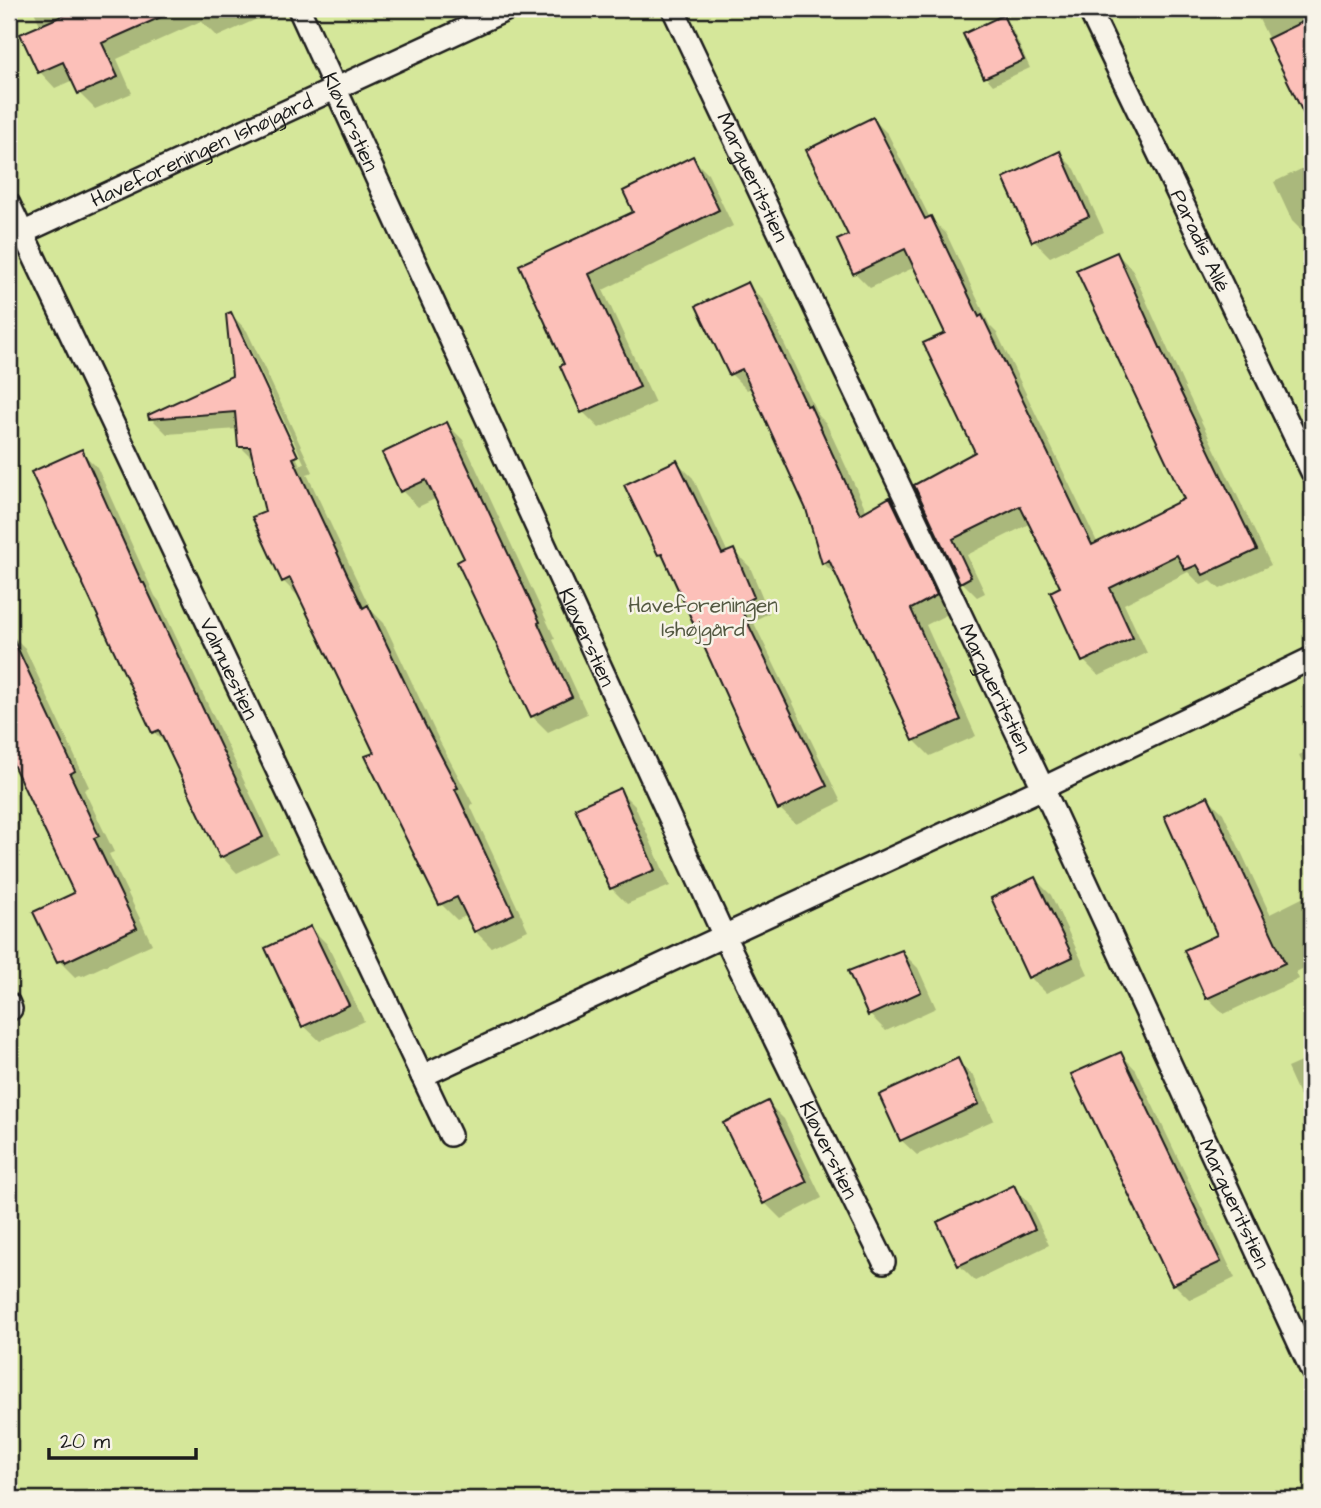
<svg xmlns="http://www.w3.org/2000/svg" width="1321" height="1508" viewBox="0 0 1321 1508" font-family="'Architects Daughter',sans-serif">
	<style>
		.green { fill: #d5e79a; stroke: #78825b; stroke-width: 2 }
		.shadow { fill: #0003; fill-rule: evenodd }
		.building { fill: #fcc0b9; stroke: #1c1c1c; stroke-width: 2 }
		.lines { fill: none; stroke-linecap: round; stroke-linejoin: round }
		.lane-casing { stroke: #1c1c1c; stroke-width: 26 }
		.lane { stroke: #f7f3e8; stroke-width: 21 }
		.labels { text-anchor: middle; stroke-width: 5; stroke-linejoin: round; paint-order: stroke }
		.street-label { font-size: 21px; fill: #1c1c1c; stroke: #f7f3e8 }
		.park-label { font-size: 21px; fill: #545942; stroke: #f7f3e8 }
	</style>
	<rect width="100%" height="100%" fill="#f7f3e8"/>
	<filter id="ink" filterUnits="userSpaceOnUse"><feTurbulence type="fractalNoise" baseFrequency=".0143" numOctaves="2"/><feDisplacementMap in="SourceGraphic" scale="14" xChannelSelector="R" yChannelSelector="G"/><feConvolveMatrix kernelMatrix="1 2 1 2 8 2 1 2 1" color-interpolation-filters="sRGB"/></filter>
	<g filter="url(#ink)">
		<path class="green" d="M 9,9 L 1312,9 L 1312,1499 L 9,1499 Z"/>
		<path class="shadow" d="M 33,9 L 253,9 L 257,19 L 217,37 L 201,21 L 117,59 L 132,93 L 95,109 L 79,93 L 73,80 L 55,88 L 40,72 L 23,35 L 41,27 Z
			M 1254,9 L 1311,9 L 1312,11 L 1312,127 Z
			M 1002,18 L 1010,25 L 1030,68 L 993,85 L 986,77 Z
			M 873,119 L 888,134 L 930,218 L 946,233 L 990,326 L 997,333 L 1098,544 L 1186,500 L 1117,254 L 1132,269 L 1187,392 L 1271,565 L 1220,589 L 1211,581 L 1201,585 L 1188,572 L 1124,604 L 1147,653 L 1099,676 L 1084,661 L 1062,588 L 1031,523 L 967,555 L 985,593 L 977,597 L 962,582 L 916,486 L 977,453 L 947,333 L 915,267 L 870,288 L 855,273 L 851,235 Z
			M 1059,153 L 1075,169 L 1104,232 L 1050,257 L 1034,241 Z
			M 692,158 L 708,174 L 733,226 L 603,290 L 655,403 L 599,428 L 583,412 L 567,365 L 521,266 L 635,213 Z
			M 1312,164 L 1312,235 L 1308,237 L 1292,221 L 1274,182 Z
			M 748,285 L 764,301 L 818,415 L 826,423 L 867,512 L 890,500 L 906,516 L 952,612 L 926,625 L 976,736 L 930,756 L 914,740 L 840,579 L 823,563 L 807,508 L 752,388 L 747,390 L 731,374 Z
			M 231,314 L 247,331 L 313,472 L 307,474 L 371,610 L 384,623 L 440,742 L 473,804 L 470,805 L 528,930 L 491,947 L 475,931 L 468,915 L 457,920 L 441,904 L 368,757 L 376,753 L 299,597 L 283,581 L 255,461 L 240,446 L 238,429 L 167,434 L 151,418 L 234,377 ZM 242,332 L 304,463 L 300,465 L 242,341 Z
			M 447,424 L 463,440 L 555,639 L 553,640 L 587,714 L 548,732 L 532,716 L 467,559 L 437,498 L 418,507 L 402,491 Z
			M 81,452 L 97,467 L 155,596 L 159,601 L 278,853 L 237,873 L 222,857 L 171,749 L 154,732 Z
			M 677,462 L 693,478 L 728,553 L 734,551 L 750,567 L 769,613 L 753,621 L 841,802 L 796,824 L 780,809 L 668,563 L 659,554 Z
			M 9,632 L 25,648 L 89,787 L 84,790 L 114,852 L 109,854 L 152,944 L 82,976 L 80,975 L 75,977 L 59,961 L 76,894 L 12,759 L 9,760 Z
			M 1312,749 L 1312,783 L 1299,755 Z
			M 619,790 L 635,806 L 670,886 L 627,904 L 611,888 Z
			M 1208,798 L 1223,813 L 1270,914 L 1312,893 L 1312,964 L 1296,972 L 1299,979 L 1224,1014 L 1208,998 L 1220,936 Z
			M 1035,879 L 1051,895 L 1088,974 L 1046,993 L 1030,977 L 993,899 Z
			M 311,928 L 327,944 L 364,1021 L 320,1041 L 304,1026 Z
			M 902,952 L 918,968 L 936,1008 L 886,1031 L 870,1015 Z
			M 1121,1054 L 1136,1070 L 1235,1278 L 1190,1300 L 1174,1284 L 1073,1074 Z
			M 1312,1057 L 1312,1123 L 1287,1068 Z
			M 958,1061 L 974,1077 L 994,1120 L 917,1155 L 901,1140 Z
			M 768,1103 L 784,1119 L 822,1198 L 781,1219 L 765,1203 Z
			M 1013,1187 L 1029,1203 L 1049,1245 L 975,1281 L 959,1265 Z"/>
		<path class="building" d="M 78,9 L 179,9 L 102,43 L 118,77 L 78,94 L 63,62 L 38,73 L 20,34 Z
			M 1003,15 L 1024,60 L 984,78 L 963,34 Z
			M 1312,17 L 1312,131 L 1267,39 Z
			M 873,117 L 925,219 L 931,216 L 979,317 L 982,315 L 1092,545 L 1184,499 L 1076,270 L 1117,252 L 1172,374 L 1257,550 L 1203,575 L 1197,565 L 1185,570 L 1177,555 L 1110,588 L 1133,638 L 1082,662 L 1050,592 L 1060,587 L 1020,506 L 953,539 L 971,577 L 960,583 L 914,485 L 975,452 L 923,343 L 945,333 L 905,249 L 853,274 L 837,240 L 848,235 L 806,150 Z
			M 1060,151 L 1089,216 L 1032,242 L 1003,178 Z
			M 693,156 L 719,210 L 589,274 L 640,387 L 581,413 L 560,366 L 564,364 L 519,265 L 633,212 L 623,191 Z
			M 748,282 L 807,406 L 810,405 L 860,514 L 890,497 L 937,595 L 911,609 L 961,720 L 913,741 L 829,560 L 822,564 L 806,509 L 742,369 L 729,375 L 696,306 Z
			M 231,312 L 298,456 L 293,458 L 363,608 L 368,605 L 425,725 L 458,788 L 455,789 L 514,914 L 474,932 L 457,897 L 439,905 L 365,756 L 374,753 L 290,578 L 282,582 L 252,517 L 265,512 L 250,447 L 238,447 L 235,412 L 149,419 L 148,415 L 232,376 L 226,314 Z
			M 447,422 L 540,622 L 538,623 L 572,697 L 531,717 L 457,562 L 464,558 L 426,480 L 400,492 L 382,453 Z
			M 82,449 L 142,583 L 144,583 L 263,837 L 220,858 L 159,730 L 152,733 L 31,472 Z
			M 677,460 L 722,554 L 734,549 L 754,597 L 739,605 L 827,786 L 778,810 L 662,554 L 658,555 L 624,485 Z
			M 9,630 L 75,771 L 70,774 L 99,836 L 94,838 L 137,928 L 65,962 L 64,959 L 57,962 L 33,912 L 74,893 L 9,756 Z
			M 620,788 L 655,870 L 610,889 L 575,808 Z
			M 1208,796 L 1285,963 L 1206,999 L 1184,950 L 1217,935 L 1164,816 Z
			M 1035,877 L 1073,957 L 1028,978 L 991,898 Z
			M 311,926 L 349,1005 L 302,1027 L 265,948 Z
			M 902,950 L 921,992 L 868,1016 L 848,971 Z
			M 1121,1052 L 1221,1262 L 1172,1285 L 1071,1074 Z
			M 958,1058 L 979,1104 L 900,1141 L 879,1095 Z
			M 768,1101 L 807,1182 L 763,1204 L 723,1123 Z
			M 1014,1185 L 1035,1229 L 958,1266 L 937,1222 Z"/>
		<g class="lines">
			<g class="lane-casing">
				<g id="lane">
					<path id="s1" d="M 299,9 L 724,936 L 884,1262"/>
					<path id="s2" d="M 673,9 L 1043,788 L 1312,1371"/>
					<path id="s3" d="M 1089,9 L 1312,472"/>
					<path id="s4" d="M 9,204 L 450,1135"/>
					<path id="s5" d="M 9,239 L 508,9"/>
					<path d="M 9,1004 L 11,1009"/>
					<path d="M 422,1076 L 1043,788 L 1312,658"/>
				</g>
			</g>
			<use href="#lane" class="lane"/>
		</g>
	</g>
	<g class="labels">
		<g class="street-label">
			<text dy="7" stroke="none"><textPath href="#s1" startOffset="124">Kløverstien</textPath></text>
			<text dy="7" stroke="none"><textPath href="#s5" startOffset="212">Haveforeningen Ishøjgård</textPath></text>
			<text dy="7" stroke="none"><textPath href="#s2" startOffset="186">Margueritstien</textPath></text>
			<text dy="7" stroke="none"><textPath href="#s3" startOffset="257">Paradis Allé</textPath></text>
			<text dy="7" stroke="none"><textPath href="#s1" startOffset="691">Kløverstien</textPath></text>
			<text dy="7" stroke="none"><textPath href="#s4" startOffset="514">Valmuestien</textPath></text>
			<text dy="7" stroke="none"><textPath href="#s2" startOffset="752">Margueritstien</textPath></text>
			<text dy="7" stroke="none"><textPath href="#s1" startOffset="1258">Kløverstien</textPath></text>
			<text dy="7" stroke="none"><textPath href="#s2" startOffset="1320">Margueritstien</textPath></text>
		</g>
		<g class="park-label">
			<text x="703" y="612">Haveforeningen<tspan x="703" dy="24">Ishøjgård</tspan></text>
		</g>
	</g>
	<rect width="1321" height="1508" fill="none" stroke="#f7f3e8" stroke-width="35"/>
	<rect x="18" y="18" width="1286" height="1473" fill="none" stroke="#1c1c1c" stroke-width="2.5" filter="url(#ink)"/>
	<path d="M49 1448v10h147v-10" fill="none" stroke="#1c1c1c" stroke-width="3.5"/>
	<text x="60" y="1448" font-size="21" fill="#1c1c1c" stroke="#f7f3e8" stroke-width="5" paint-order="stroke">20 m</text>
</svg>
